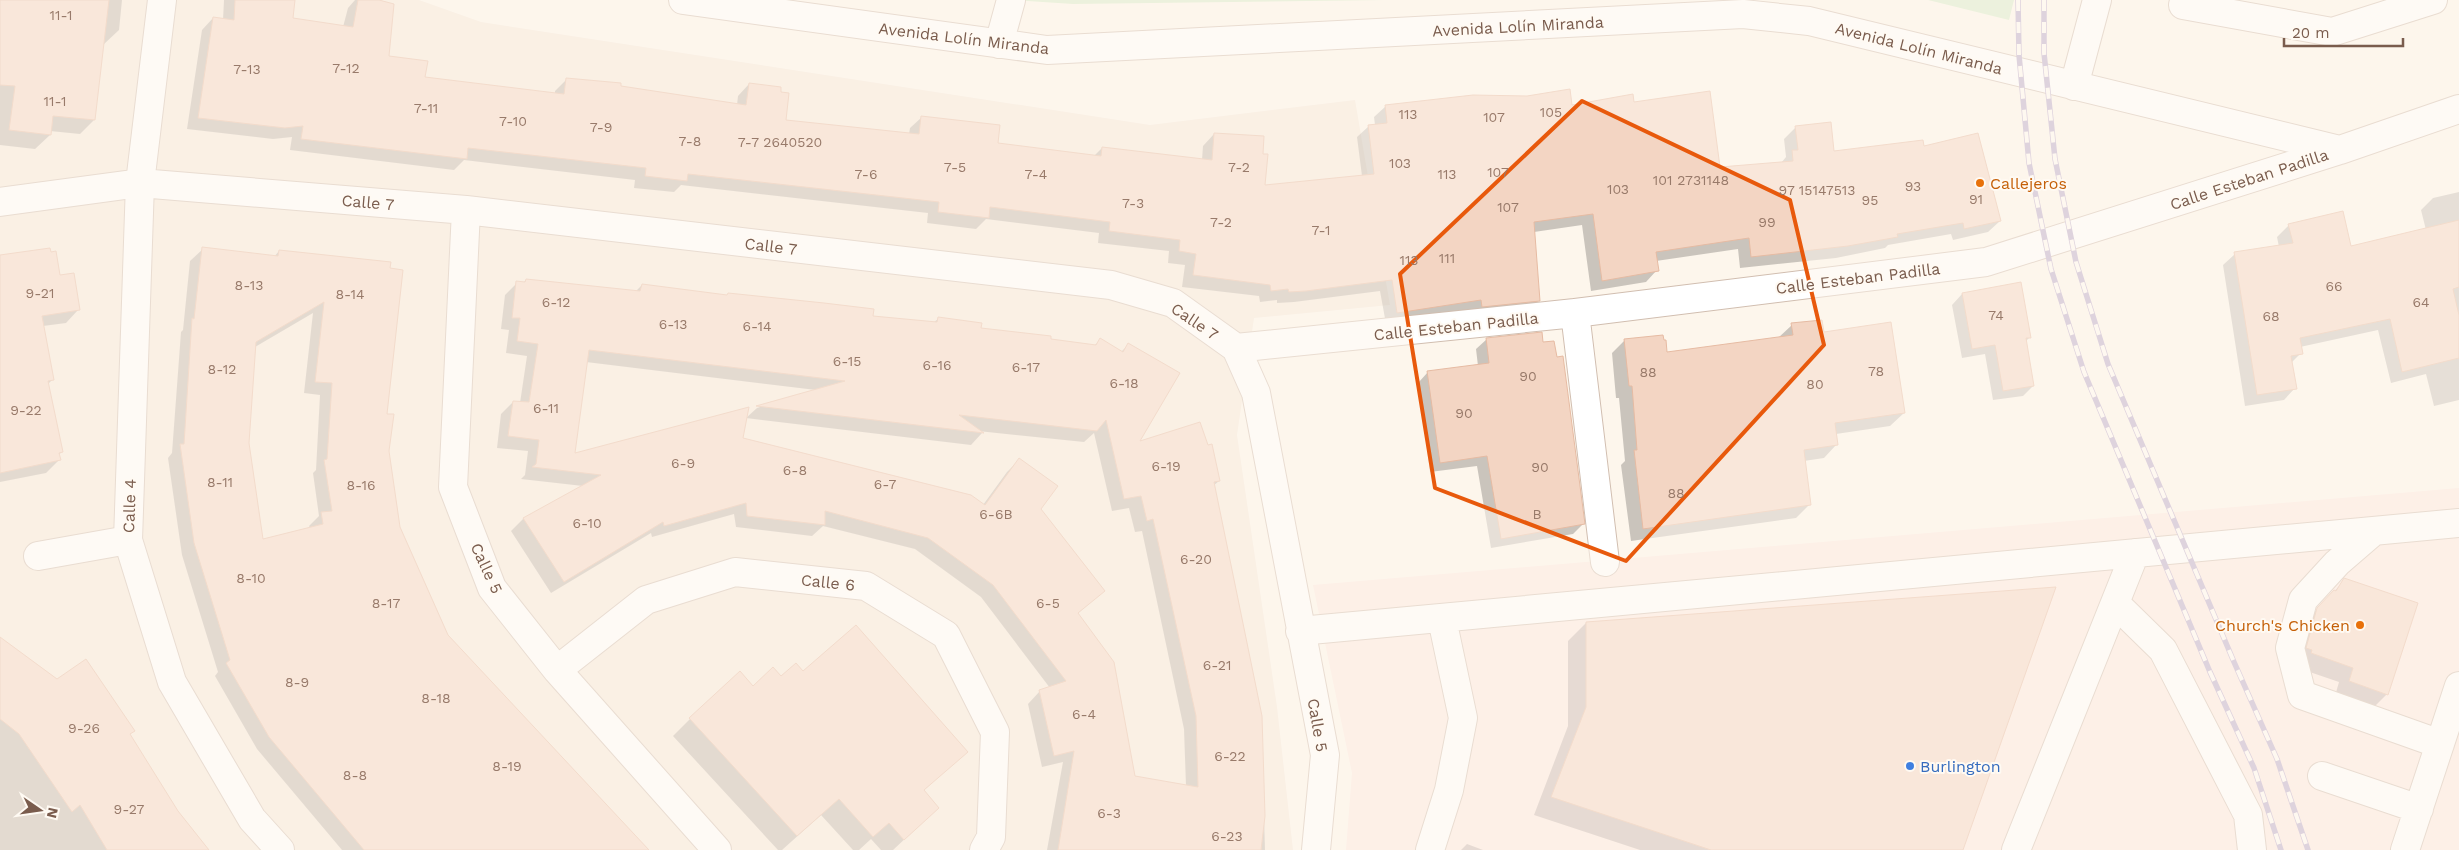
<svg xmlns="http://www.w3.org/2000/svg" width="2459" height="850" viewBox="0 0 2459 850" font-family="'Work Sans',sans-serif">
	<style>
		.residential { fill: #f5e8da }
		.commercial { fill: #fde8e0 }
		.green { fill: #d8ecc9 }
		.shadow { fill: #0003; fill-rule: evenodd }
		.building { fill: #f3d5c3; stroke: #e6bba3; fill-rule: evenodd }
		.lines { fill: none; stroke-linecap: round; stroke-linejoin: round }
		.minor-casing { stroke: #d1beb0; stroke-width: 30 }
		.minor { stroke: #fff; stroke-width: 28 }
		.rail-casing { stroke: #b9a8c9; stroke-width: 5.5 }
		.rail { stroke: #fffaf3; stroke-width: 4; stroke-dasharray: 11; stroke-linecap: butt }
		.marked { fill: none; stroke: #e8590c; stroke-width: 4; stroke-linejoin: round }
		.food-dot { fill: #e8710a; stroke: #fffaf3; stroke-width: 2 }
		.shop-dot { fill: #3f7fe0; stroke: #fffaf3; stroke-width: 2 }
		.labels { text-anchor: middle; stroke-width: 4; stroke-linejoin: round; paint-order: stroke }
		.number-label { font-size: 14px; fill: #987a6a }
		.street-label { font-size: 16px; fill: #7a5c4d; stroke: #fffaf3 }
		.food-label { font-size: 16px; fill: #c56008; stroke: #fffaf3; text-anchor: start }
		.shop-label { font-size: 16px; fill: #366cbe; stroke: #fffaf3; text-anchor: start }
	</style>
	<rect width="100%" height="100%" fill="#fdf6ec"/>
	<path class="residential" d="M 0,0 L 419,0 L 481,22 L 1150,125 L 1355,100 L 1390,305 L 1254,318 L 1237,435 L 1277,707 L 1293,850 L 0,850 Z"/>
	<path class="commercial" d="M 2459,488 L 2459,850 L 1346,850 L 1352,773 L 1313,585 Z"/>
	<path class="green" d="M 1013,0 L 1386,0 L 1073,4 Z
		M 1928,0 L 2014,0 L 2009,20 Z"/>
	<path class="shadow" d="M 0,0 L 122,0 L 119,30 L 103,45 L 94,120 L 80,134 L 50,131 L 50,135 L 35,149 L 0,145 Z
		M 224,0 L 294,0 L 292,19 L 343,27 L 348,8 L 355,0 L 374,0 L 387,57 L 424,79 L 555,94 L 555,91 L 567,79 L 737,105 L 738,96 L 749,84 L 784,121 L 909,134 L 910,128 L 922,117 L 996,145 L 1094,156 L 1102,148 L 1202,160 L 1203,146 L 1214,134 L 1262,155 L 1264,186 L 1362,176 L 1357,137 L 1369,126 L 1375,125 L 1374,117 L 1386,106 L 1571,106 L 1633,104 L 1719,168 L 1781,163 L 1786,157 L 1784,139 L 1796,127 L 1833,152 L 1923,147 L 2000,221 L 1988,232 L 1953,240 L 1951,234 L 1888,245 L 1885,248 L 1836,258 L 1740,268 L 1738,249 L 1656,261 L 1657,270 L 1646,282 L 1591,291 L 1582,225 L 1534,232 L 1539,300 L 1527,312 L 1386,324 L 1380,291 L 1294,302 L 1277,303 L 1277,300 L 1260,302 L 1259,296 L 1182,287 L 1185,265 L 1168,263 L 1169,251 L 1098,243 L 1099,233 L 986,219 L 976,229 L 927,223 L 928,213 L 681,185 L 674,192 L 634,188 L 635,180 L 464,160 L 454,170 L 290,150 L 292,137 L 273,139 L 187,129 L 202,30 L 213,18 L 223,20 Z
		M 2459,192 L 2459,400 L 2434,406 L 2426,374 L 2391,383 L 2378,330 L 2300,347 L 2301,353 L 2291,363 L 2295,388 L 2284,400 L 2245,406 L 2223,265 L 2235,254 L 2279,247 L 2277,237 L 2289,225 L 2350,248 L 2426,230 L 2421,210 L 2433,198 Z
		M 203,249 L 274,257 L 279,251 L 390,264 L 385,415 L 388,451 L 399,528 L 447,635 L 645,850 L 342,850 L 257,749 L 215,676 L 218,672 L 182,555 L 168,458 L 172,453 L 181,332 L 183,330 L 190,261 ZM 313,313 L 304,393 L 320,395 L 316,470 L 313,473 L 319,516 L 309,526 L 310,528 L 262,541 L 248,443 L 255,347 Z
		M 0,257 L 59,276 L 78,310 L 66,323 L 43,326 L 53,379 L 47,385 L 62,452 L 58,455 L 59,460 L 46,473 L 0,482 Z
		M 526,280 L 635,292 L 642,285 L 726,296 L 728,294 L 872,317 L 933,323 L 938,319 L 980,330 L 1050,340 L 1094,346 L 1100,340 L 1121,352 L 1129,344 L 1137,443 L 1219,481 L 1213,486 L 1261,716 L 1265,850 L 1047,850 L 1063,762 L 1042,767 L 1028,704 L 1040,691 L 1050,688 L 981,597 L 915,549 L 823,526 L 812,536 L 736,527 L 734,514 L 652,537 L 651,533 L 551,593 L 511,531 L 523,519 L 583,486 L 521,479 L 525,475 L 528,451 L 497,448 L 501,414 L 513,402 L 520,403 L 527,356 L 506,353 L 509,330 L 501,329 L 505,295 L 517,283 L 523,283 ZM 586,362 L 816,390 L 757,408 L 746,418 L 971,445 L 982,433 L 978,431 L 1084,442 L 1094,433 L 1112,511 L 1129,508 L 1135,532 L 1142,531 L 1184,729 L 1186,786 L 1134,777 L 1077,614 L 1103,591 L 1039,509 L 1019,460 L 1007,472 L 983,505 L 742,439 L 573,455 Z
		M 2020,284 L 2030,337 L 2025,342 L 2033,386 L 2023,396 L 1993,400 L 1985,354 L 1962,358 L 1952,305 L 1962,294 Z
		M 1792,325 L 1823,334 L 1904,413 L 1890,426 L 1836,434 L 1837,444 L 1824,458 L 1804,461 L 1809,505 L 1796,518 L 1631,541 L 1621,465 L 1625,461 L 1619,398 L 1616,398 L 1612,353 L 1625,340 L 1666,354 L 1778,338 Z
		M 1487,339 L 1542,344 L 1583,524 L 1573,534 L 1491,548 L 1477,466 L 1430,472 L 1418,383 L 1428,372 L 1478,366 L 1476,349 Z
		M 2345,580 L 2387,694 L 2372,709 L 2335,696 L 2339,682 L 2298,668 L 2303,624 Z
		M 1586,623 L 1962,850 L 1640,850 L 1534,815 L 1568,726 L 1568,641 Z
		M 0,639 L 57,680 L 133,731 L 129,735 L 177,812 L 207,850 L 0,850 Z
		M 803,673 L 966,752 L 923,791 L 938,808 L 893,850 L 881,850 L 871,839 L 859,850 L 853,850 L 821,815 L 782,850 L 778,850 L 673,736 L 690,719 L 753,688 L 781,677 Z
		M 1467,844 L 1483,850 L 1461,850 Z"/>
	<path class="building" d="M 0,0 L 109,0 L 95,120 L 53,116 L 51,135 L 9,130 L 15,86 L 0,85 Z
		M 235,0 L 295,0 L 293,18 L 353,27 L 358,0 L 379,0 L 394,4 L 389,56 L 428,61 L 425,77 L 564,94 L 566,78 L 621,83 L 621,86 L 746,105 L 749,83 L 781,87 L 781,92 L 789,93 L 786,120 L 919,134 L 921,116 L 1000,125 L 998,143 L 1101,156 L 1102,147 L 1212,160 L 1214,133 L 1264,136 L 1263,154 L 1268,154 L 1265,185 L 1374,174 L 1368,125 L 1387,123 L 1385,105 L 1473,95 L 1527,96 L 1570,89 L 1572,105 L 1633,94 L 1634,102 L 1710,91 L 1720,167 L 1793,161 L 1792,150 L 1798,150 L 1795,126 L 1831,122 L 1834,151 L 1923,140 L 1924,146 L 1978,133 L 2001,221 L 1964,229 L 1963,223 L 1897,234 L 1898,237 L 1848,246 L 1751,257 L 1749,238 L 1656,252 L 1659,271 L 1602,281 L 1593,214 L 1534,222 L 1540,301 L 1482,307 L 1481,300 L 1397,313 L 1392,280 L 1306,291 L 1289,292 L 1288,289 L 1271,291 L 1270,285 L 1193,275 L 1196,254 L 1179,251 L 1180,240 L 1109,231 L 1110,222 L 990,207 L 989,218 L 938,212 L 939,202 L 688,174 L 687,181 L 645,176 L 646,168 L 468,148 L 467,159 L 301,139 L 303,126 L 285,128 L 198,118 L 213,17 L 234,20 Z
		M 2343,211 L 2351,246 L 2459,220 L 2459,287 L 2453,289 L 2459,315 L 2459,358 L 2402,372 L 2390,319 L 2300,338 L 2303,354 L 2291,356 L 2297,389 L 2257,395 L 2234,252 L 2293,243 L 2288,224 Z
		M 202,247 L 278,256 L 279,250 L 391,262 L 390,268 L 403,270 L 387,414 L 394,414 L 389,451 L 400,527 L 448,635 L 649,850 L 364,850 L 269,737 L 226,663 L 230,660 L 194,543 L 180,444 L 184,444 L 192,318 L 194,319 ZM 324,302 L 315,382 L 332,383 L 327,459 L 324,460 L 332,511 L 321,512 L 323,524 L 263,539 L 249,443 L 256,342 Z
		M 50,248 L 51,252 L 56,251 L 60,275 L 74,273 L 80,310 L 42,316 L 54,380 L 48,381 L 63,452 L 59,453 L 61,460 L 0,473 L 0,255 Z
		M 526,279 L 640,291 L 642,284 L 727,295 L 728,293 L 824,303 L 874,309 L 873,316 L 937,322 L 938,317 L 982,323 L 981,328 L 1051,336 L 1051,339 L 1096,345 L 1100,338 L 1123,352 L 1128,343 L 1180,373 L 1140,441 L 1200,422 L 1208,445 L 1212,444 L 1220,481 L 1214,482 L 1262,716 L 1265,816 L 1261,850 L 1058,850 L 1074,751 L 1054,756 L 1039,690 L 1066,681 L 993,585 L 928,538 L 825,511 L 825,525 L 747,516 L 746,503 L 664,526 L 663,522 L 564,582 L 523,518 L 601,475 L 532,467 L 536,464 L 539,440 L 508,436 L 513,401 L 529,402 L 538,344 L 517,341 L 520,318 L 512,318 L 516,281 L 525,282 ZM 589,350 L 845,381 L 756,406 L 984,433 L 959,415 L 1097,431 L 1106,420 L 1124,499 L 1141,496 L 1147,521 L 1153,519 L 1196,716 L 1198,787 L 1135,776 L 1114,662 L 1078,613 L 1105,591 L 1041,509 L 1058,486 L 1019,458 L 985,505 L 971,495 L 743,438 L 749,407 L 575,453 Z
		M 2021,282 L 2031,338 L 2026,338 L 2034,386 L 2003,391 L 1995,345 L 1972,349 L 1962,293 Z
		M 1822,320 L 1824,332 L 1891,322 L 1905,413 L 1835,423 L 1838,445 L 1804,450 L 1811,505 L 1643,529 L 1634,450 L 1637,450 L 1632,386 L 1629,386 L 1624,339 L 1663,335 L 1664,340 L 1666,340 L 1667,352 L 1793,335 L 1791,323 Z
		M 1542,332 L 1543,342 L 1554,341 L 1557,357 L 1563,356 L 1585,524 L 1501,539 L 1487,456 L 1440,463 L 1427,371 L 1489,363 L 1486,338 Z
		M 2344,578 L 2418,603 L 2388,695 L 2349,681 L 2353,668 L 2311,653 L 2312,650 L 2306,648 L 2317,608 L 2334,590 L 2336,591 Z
		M 2056,587 L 1963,850 L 1711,850 L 1551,797 L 1586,707 L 1586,622 Z
		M 856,625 L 968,752 L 924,790 L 939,808 L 904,840 L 889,823 L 873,837 L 839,799 L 797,836 L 689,718 L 740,671 L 753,686 L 773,667 L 781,676 L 796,663 L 803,671 Z
		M 0,637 L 57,679 L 86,659 L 135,731 L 130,734 L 178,811 L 209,850 L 107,850 L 80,805 L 72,812 L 19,734 L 0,719 Z"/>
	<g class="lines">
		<g class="minor-casing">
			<path id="minor" d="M 162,0 L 140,183 L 128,540 L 172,682 L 252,819 L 280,850
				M 683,0 L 1047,50 L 1743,14 L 1809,21 L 2340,150
				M 2183,5 L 2332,32 L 2433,0
				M 999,44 L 1011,0
				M 2074,86 L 2097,0
				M 0,202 L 140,183 L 466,210 L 1111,285 L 1173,303 L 1236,348 L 1256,393 L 1325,755 L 1316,850
				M 466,210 L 453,487 L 492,588 L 557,670 L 717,850
				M 1575,313 L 1605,562
				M 1236,348 L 1575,313 L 1986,262 L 2340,150 L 2459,109
				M 2373,532 L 2337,563 L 2303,600 L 2290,648 L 2302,695 L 2440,744
				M 38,556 L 128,540
				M 2115,603 L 2163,650 L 2248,815 L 2252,850
				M 1300,631 L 2459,523
				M 557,670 L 646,600 L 735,572 L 866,586 L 946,635 L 995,732 L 991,837 L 984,850
				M 2322,776 L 2419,809
				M 1430,850 L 1449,790 L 1463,718 L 1442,619
				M 2016,850 L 2135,553
				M 2405,850 L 2459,686"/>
		</g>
		<use href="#minor" class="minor"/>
		<g class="rail-casing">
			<path id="rail" d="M 2018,0 L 2019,55 L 2029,163 L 2051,269 L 2084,372 L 2210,672 L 2254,768 L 2281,850
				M 2044,0 L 2044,53 L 2055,159 L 2076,262 L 2108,364 L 2234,662 L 2277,759 L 2308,850"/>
		</g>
		<use href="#rail" class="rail"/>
	</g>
	<path d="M0 0H2459V850H0ZM 1582,101 L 1790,200 L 1824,345 L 1626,561 L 1435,488 L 1400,274 Z" fill="#fdf6ec" fill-opacity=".55" fill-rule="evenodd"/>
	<path class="marked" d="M 1582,101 L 1790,200 L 1824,345 L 1626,561 L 1435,488 L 1400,274 Z"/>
	<g class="food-dot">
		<circle cx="1980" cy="183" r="5"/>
		<circle cx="2360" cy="625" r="5"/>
	</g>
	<circle class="shop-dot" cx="1910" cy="766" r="5"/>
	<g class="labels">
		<g class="number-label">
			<text x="61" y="20">11-1</text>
			<text x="346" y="73">7-12</text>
			<text x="247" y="74">7-13</text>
			<text x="55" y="106">11-1</text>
			<text x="426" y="113">7-11</text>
			<text x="1551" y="117">105</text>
			<text x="1408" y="119">113</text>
			<text x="1494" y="122">107</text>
			<text x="513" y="126">7-10</text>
			<text x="601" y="132">7-9</text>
			<text x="690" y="146">7-8</text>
			<text x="780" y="147">7-7 2640520</text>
			<text x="1400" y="168">103</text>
			<text x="955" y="172">7-5</text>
			<text x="1239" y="172">7-2</text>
			<text x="1498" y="177">107</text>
			<text x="866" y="179">7-6</text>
			<text x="1036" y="179">7-4</text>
			<text x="1447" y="179">113</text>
			<text x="1691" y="185">101 2731148</text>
			<text x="1913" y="191">93</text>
			<text x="1618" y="194">103</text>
			<text x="1817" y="195">97 15147513</text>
			<text x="1976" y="204">91</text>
			<text x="1870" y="205">95</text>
			<text x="1133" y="208">7-3</text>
			<text x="1508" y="212">107</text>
			<text x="1221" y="227">7-2</text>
			<text x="1767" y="227">99</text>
			<text x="1321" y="235">7-1</text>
			<text x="1447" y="263">111</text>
			<text x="1409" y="265">113</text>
			<text x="249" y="290">8-13</text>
			<text x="2334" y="291">66</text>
			<text x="40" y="298">9-21</text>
			<text x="350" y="299">8-14</text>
			<text x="556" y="307">6-12</text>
			<text x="2421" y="307">64</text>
			<text x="1996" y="320">74</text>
			<text x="2271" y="321">68</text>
			<text x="673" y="329">6-13</text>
			<text x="757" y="331">6-14</text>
			<text x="847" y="366">6-15</text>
			<text x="937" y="370">6-16</text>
			<text x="1026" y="372">6-17</text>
			<text x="222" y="374">8-12</text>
			<text x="1876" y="376">78</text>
			<text x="1648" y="377">88</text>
			<text x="1528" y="381">90</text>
			<text x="1124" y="388">6-18</text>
			<text x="1815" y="389">80</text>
			<text x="546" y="413">6-11</text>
			<text x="26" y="415">9-22</text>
			<text x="1464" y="418">90</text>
			<text x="683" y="468">6-9</text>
			<text x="1166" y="471">6-19</text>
			<text x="1540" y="472">90</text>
			<text x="795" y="475">6-8</text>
			<text x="220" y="487">8-11</text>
			<text x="885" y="489">6-7</text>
			<text x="361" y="490">8-16</text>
			<text x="1676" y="498">88</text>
			<text x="996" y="519">6-6B</text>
			<text x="1537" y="519">B</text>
			<text x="587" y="528">6-10</text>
			<text x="1196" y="564">6-20</text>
			<text x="251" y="583">8-10</text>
			<text x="386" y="608">8-17</text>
			<text x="1048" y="608">6-5</text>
			<text x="1217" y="670">6-21</text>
			<text x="297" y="687">8-9</text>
			<text x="436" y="703">8-18</text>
			<text x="1084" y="719">6-4</text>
			<text x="84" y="733">9-26</text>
			<text x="1230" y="761">6-22</text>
			<text x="507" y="771">8-19</text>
			<text x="355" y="780">8-8</text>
			<text x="129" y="814">9-27</text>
			<text x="1109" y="818">6-3</text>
			<text x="1227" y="841">6-23</text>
		</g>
		<g class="street-label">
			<text transform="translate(1518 26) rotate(-3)" y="6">Avenida Lolín Miranda</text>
			<text transform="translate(964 38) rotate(7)" y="6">Avenida Lolín Miranda</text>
			<text transform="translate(1919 48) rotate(14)" y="6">Avenida Lolín Miranda</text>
			<text transform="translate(2249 179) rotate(-18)" y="6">Calle Esteban Padilla</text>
			<text transform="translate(368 202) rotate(5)" y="6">Calle 7</text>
			<text transform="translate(771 246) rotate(7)" y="6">Calle 7</text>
			<text transform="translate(1858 278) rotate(-7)" y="6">Calle Esteban Padilla</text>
			<text transform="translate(1195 321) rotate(34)" y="6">Calle 7</text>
			<text transform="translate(1456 326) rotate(-6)" y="6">Calle Esteban Padilla</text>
			<text transform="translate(129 506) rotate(-88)" y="6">Calle 4</text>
			<text transform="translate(487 568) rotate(65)" y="6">Calle 5</text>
			<text transform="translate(828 582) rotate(6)" y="6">Calle 6</text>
			<text transform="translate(1318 725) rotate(80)" y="6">Calle 5</text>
		</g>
		<g class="food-label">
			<text x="1990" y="189">Callejeros</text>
			<text x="2350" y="631" text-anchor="end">Church's Chicken</text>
		</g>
		<g class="shop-label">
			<text x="1920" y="772">Burlington</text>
		</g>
	</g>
	<g transform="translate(40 810) rotate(103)" stroke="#fffaf3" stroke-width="4" paint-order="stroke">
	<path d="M0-4L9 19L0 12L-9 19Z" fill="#7a5c4d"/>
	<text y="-8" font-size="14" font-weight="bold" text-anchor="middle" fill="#7a5c4d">N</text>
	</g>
	<path d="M2284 38v8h119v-8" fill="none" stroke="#7a5c4d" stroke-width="2.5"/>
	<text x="2292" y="38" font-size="15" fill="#7a5c4d" stroke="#fffaf3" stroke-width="4" paint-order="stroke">20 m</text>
</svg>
